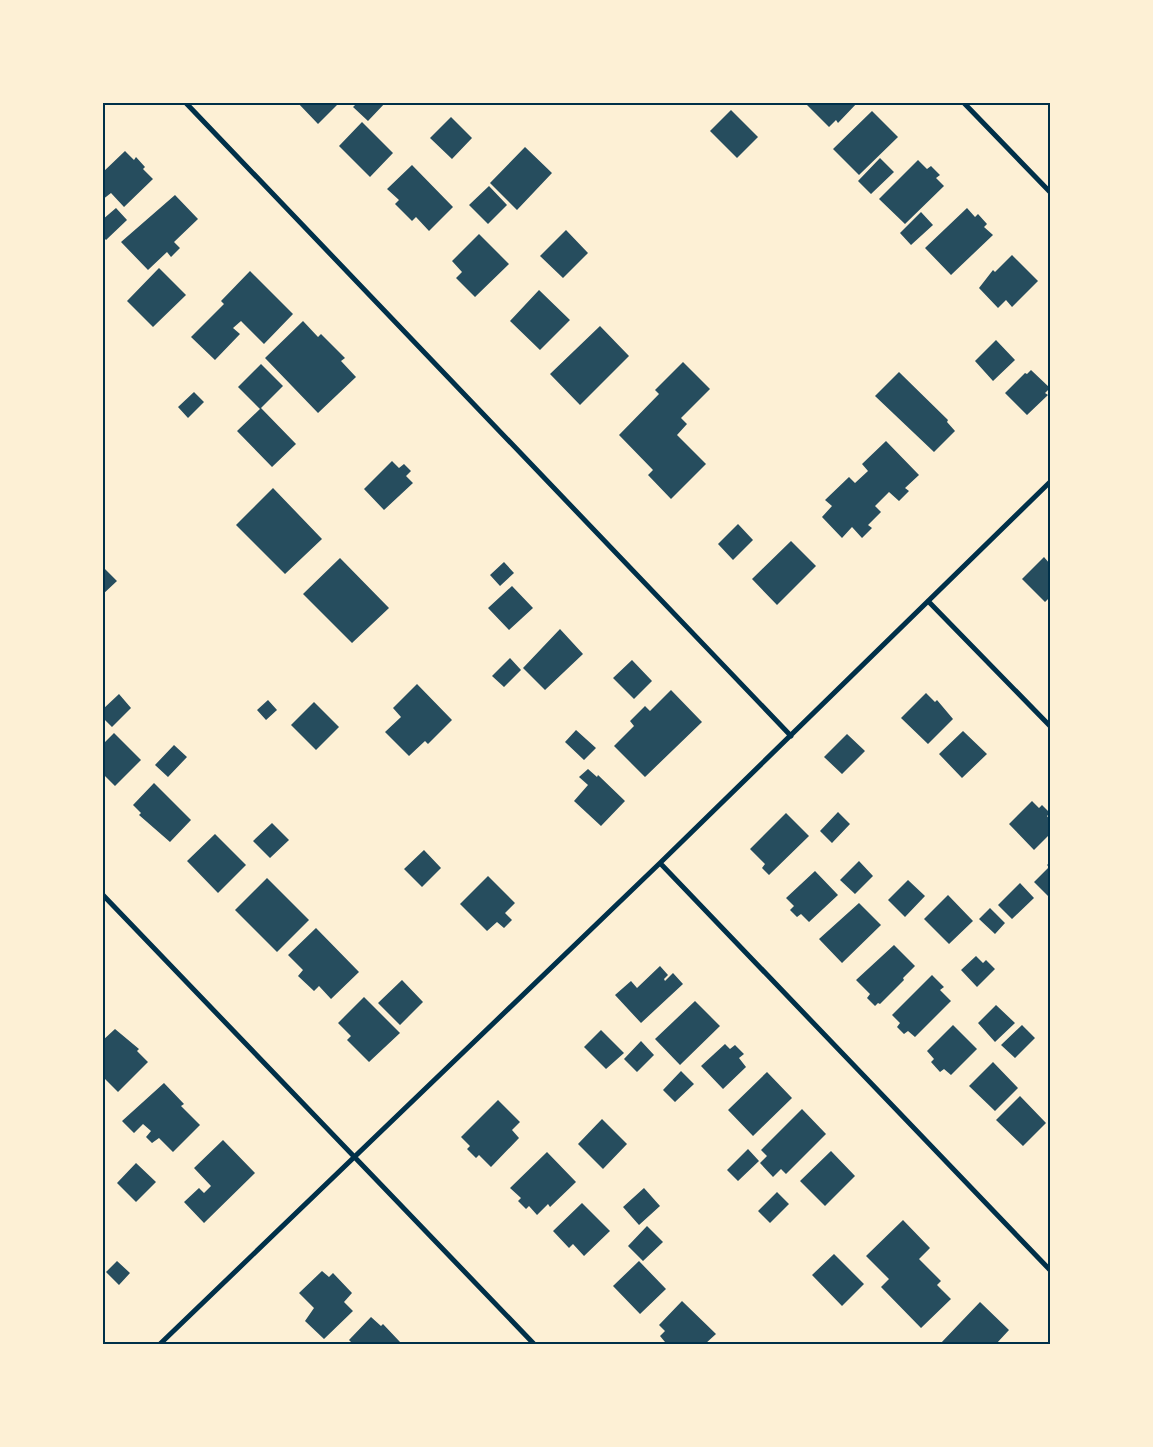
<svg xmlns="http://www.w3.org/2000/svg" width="1153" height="1447" viewBox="0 0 1153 1447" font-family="'PT Sans',sans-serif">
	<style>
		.building { fill: #264d5e }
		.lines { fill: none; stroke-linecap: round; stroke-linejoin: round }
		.minor { stroke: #003049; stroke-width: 5 }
		.neatline { fill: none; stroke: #003049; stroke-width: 2 }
	</style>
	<rect width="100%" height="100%" fill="#fdf0d5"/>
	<path class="building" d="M 297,102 L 340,102 L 318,124 Z
		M 358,102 L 386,102 L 368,121 L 353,107 Z
		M 804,102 L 858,102 L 838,123 L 836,120 L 829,127 Z
		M 731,110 L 758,137 L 737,158 L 710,131 Z
		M 872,111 L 898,137 L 859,175 L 833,149 Z
		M 451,117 L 472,138 L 452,159 L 430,138 Z
		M 362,122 L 393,153 L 370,177 L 339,146 Z
		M 525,147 L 552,173 L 517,210 L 490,183 Z
		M 125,151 L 134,160 L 136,157 L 145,167 L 143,169 L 153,179 L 124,207 L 111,193 L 102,200 L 102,173 Z
		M 880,158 L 894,172 L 871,194 L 858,181 Z
		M 918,160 L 927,169 L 931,166 L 940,175 L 936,178 L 944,186 L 905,224 L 879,199 Z
		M 412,165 L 453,207 L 429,231 L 416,217 L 412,221 L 395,204 L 399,200 L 387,189 Z
		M 489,186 L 507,205 L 488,224 L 469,205 Z
		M 175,195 L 198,219 L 174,242 L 180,248 L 171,257 L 167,252 L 148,270 L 121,242 Z
		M 116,208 L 127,220 L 106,240 L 102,236 L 102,220 Z
		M 967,208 L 975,217 L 978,214 L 987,224 L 984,227 L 993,235 L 951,275 L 925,248 Z
		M 921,212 L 933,225 L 911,245 L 900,233 Z
		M 566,230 L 588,253 L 563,278 L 540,256 Z
		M 479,234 L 509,264 L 475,297 L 456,278 L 462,272 L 452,261 Z
		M 1012,255 L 1038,281 L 1012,307 L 1006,300 L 998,308 L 979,288 L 993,270 L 995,272 Z
		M 159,268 L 186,295 L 153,327 L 127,301 Z
		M 250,271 L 293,314 L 264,344 L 241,321 L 233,328 L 240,334 L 215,360 L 191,337 L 224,304 L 221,301 Z
		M 539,290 L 570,320 L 540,350 L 510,321 Z
		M 303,321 L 318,337 L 321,334 L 345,358 L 341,361 L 356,377 L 318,413 L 265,358 Z
		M 600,326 L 629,356 L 580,405 L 550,374 Z
		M 996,340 L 1015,360 L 993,381 L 975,361 Z
		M 683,362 L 710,389 L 681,418 L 687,424 L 677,435 L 706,464 L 671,499 L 648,475 L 653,470 L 619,435 L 659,394 L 655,390 Z
		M 261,364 L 283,386 L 260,409 L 238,387 Z
		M 1031,370 L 1050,388 L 1045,393 L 1048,395 L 1027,415 L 1005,393 L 1025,373 L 1027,374 Z
		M 899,372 L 948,420 L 947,422 L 955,431 L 934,452 L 875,396 Z
		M 194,392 L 204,402 L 188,418 L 178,407 Z
		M 261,408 L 296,444 L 272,467 L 237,431 Z
		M 886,441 L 919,475 L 905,488 L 909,491 L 899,501 L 889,492 L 875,506 L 881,512 L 868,525 L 872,528 L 862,538 L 852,527 L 842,538 L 822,517 L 832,506 L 825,500 L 849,477 L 855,483 L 868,471 L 862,464 Z
		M 392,461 L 399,468 L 404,464 L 411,471 L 406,476 L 413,483 L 384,510 L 364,489 Z
		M 273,488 L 322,539 L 285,574 L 236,525 Z
		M 738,524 L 753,540 L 733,560 L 718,544 Z
		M 791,541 L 816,566 L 777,605 L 752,579 Z
		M 1044,557 L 1050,564 L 1050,597 L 1045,602 L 1022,579 Z
		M 340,558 L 389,608 L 352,643 L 303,594 Z
		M 504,562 L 514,573 L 500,586 L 490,575 Z
		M 102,566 L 117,581 L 102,595 Z
		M 512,586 L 533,608 L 509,630 L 488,608 Z
		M 560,629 L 583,654 L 545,690 L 523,668 Z
		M 510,658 L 521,670 L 504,687 L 492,676 Z
		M 632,660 L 652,681 L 634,699 L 613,678 Z
		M 417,684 L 452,720 L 428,744 L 425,741 L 409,756 L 385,732 L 401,717 L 393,708 Z
		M 671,690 L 702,722 L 645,777 L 614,746 L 634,726 L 630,721 L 645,706 L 650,711 Z
		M 926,693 L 935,702 L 937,700 L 953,719 L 928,744 L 901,718 Z
		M 119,694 L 131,708 L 112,727 L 102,717 L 102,710 Z
		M 268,700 L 277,710 L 266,720 L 257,710 Z
		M 314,702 L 339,727 L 316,750 L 291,725 Z
		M 576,730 L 596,748 L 584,760 L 565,742 Z
		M 963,731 L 987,754 L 962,778 L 939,754 Z
		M 114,733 L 141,760 L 115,786 L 102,773 L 102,745 Z
		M 847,734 L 865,751 L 842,774 L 824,757 Z
		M 174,745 L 187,757 L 168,777 L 155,765 Z
		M 588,769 L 597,777 L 598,775 L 625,801 L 601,826 L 574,801 L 588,785 L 579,777 Z
		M 154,783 L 191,820 L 170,842 L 139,815 L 141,813 L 133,805 Z
		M 1032,801 L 1039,808 L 1042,805 L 1050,813 L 1047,816 L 1050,820 L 1050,834 L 1034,850 L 1009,824 Z
		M 838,812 L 850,824 L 832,843 L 820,831 Z
		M 786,813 L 809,836 L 769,875 L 762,868 L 765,864 L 750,849 Z
		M 272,823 L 289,840 L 270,858 L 253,841 Z
		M 215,834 L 246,865 L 218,893 L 187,861 Z
		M 424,850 L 441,868 L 422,887 L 404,869 Z
		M 859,861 L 873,876 L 855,894 L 840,880 Z
		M 1050,862 L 1050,898 L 1034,882 L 1049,867 L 1047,865 Z
		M 815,871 L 838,895 L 809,922 L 801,914 L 797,917 L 790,910 L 794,906 L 786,898 Z
		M 488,876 L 515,903 L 505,913 L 512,920 L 504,928 L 497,922 L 487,931 L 460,904 Z
		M 267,878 L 309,920 L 277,952 L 235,910 Z
		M 908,880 L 925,896 L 905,917 L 888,900 Z
		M 1020,883 L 1034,898 L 1012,919 L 998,905 Z
		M 948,895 L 973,921 L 949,944 L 924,919 Z
		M 859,903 L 881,925 L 842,963 L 819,939 Z
		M 990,908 L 1005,923 L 995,934 L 979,919 Z
		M 316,928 L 359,972 L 331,999 L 319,986 L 314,991 L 298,976 L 303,970 L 288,955 Z
		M 894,945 L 915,966 L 903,978 L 904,980 L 880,1004 L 878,1003 L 875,1006 L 867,998 L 870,994 L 856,980 Z
		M 976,956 L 983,963 L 986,960 L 995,969 L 977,987 L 961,970 Z
		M 660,966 L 668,975 L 664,979 L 665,981 L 673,973 L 683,984 L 641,1023 L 615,995 L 631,981 L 637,988 Z
		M 932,975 L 944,987 L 940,990 L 951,1001 L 915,1037 L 908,1031 L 904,1034 L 897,1027 L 900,1023 L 892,1015 Z
		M 402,980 L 423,1002 L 400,1025 L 378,1003 Z
		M 364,997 L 400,1033 L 369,1062 L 347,1040 L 351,1036 L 338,1023 Z
		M 695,1001 L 720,1026 L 680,1065 L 655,1039 Z
		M 996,1005 L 1015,1023 L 995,1042 L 978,1023 Z
		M 953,1025 L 977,1049 L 951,1075 L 944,1069 L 940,1072 L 931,1062 L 934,1059 L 927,1051 Z
		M 1022,1025 L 1035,1038 L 1015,1058 L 1001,1045 Z
		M 115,1029 L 139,1049 L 137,1051 L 148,1062 L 118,1092 L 102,1076 L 102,1041 Z
		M 601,1030 L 624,1053 L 606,1069 L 584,1047 Z
		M 641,1041 L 654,1055 L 637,1072 L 624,1059 Z
		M 725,1044 L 730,1049 L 735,1045 L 744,1054 L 739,1058 L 746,1067 L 723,1089 L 701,1066 Z
		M 993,1062 L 1018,1088 L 995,1111 L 969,1086 Z
		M 681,1071 L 694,1084 L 675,1102 L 663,1090 Z
		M 767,1072 L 792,1098 L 753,1136 L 728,1110 Z
		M 164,1083 L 184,1104 L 181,1106 L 200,1125 L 173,1152 L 159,1138 L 152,1143 L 146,1137 L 151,1131 L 143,1124 L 134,1133 L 122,1121 Z
		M 1020,1096 L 1046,1123 L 1023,1146 L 996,1120 Z
		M 498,1100 L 520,1122 L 512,1130 L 519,1138 L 491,1167 L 479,1155 L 476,1158 L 467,1149 L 470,1146 L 461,1137 Z
		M 802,1109 L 826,1134 L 786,1174 L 781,1169 L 773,1177 L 760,1163 L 767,1156 L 761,1150 Z
		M 602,1119 L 627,1144 L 603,1169 L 578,1144 Z
		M 223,1140 L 255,1173 L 204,1223 L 184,1202 L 199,1188 L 204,1193 L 211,1186 L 194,1168 Z
		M 748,1149 L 759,1161 L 738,1181 L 727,1170 Z
		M 831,1151 L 855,1176 L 825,1206 L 800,1181 Z
		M 547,1152 L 576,1182 L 550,1207 L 548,1204 L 537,1215 L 529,1206 L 526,1209 L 518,1201 L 521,1198 L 510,1188 Z
		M 136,1163 L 156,1182 L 136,1202 L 117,1183 Z
		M 644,1188 L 660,1206 L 639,1225 L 623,1207 Z
		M 777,1192 L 789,1204 L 770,1223 L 758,1211 Z
		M 582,1203 L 610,1231 L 584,1256 L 573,1244 L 569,1248 L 553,1231 Z
		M 903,1220 L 930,1248 L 919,1259 L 941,1281 L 937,1285 L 951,1299 L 921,1328 L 881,1287 L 889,1279 L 866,1256 Z
		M 647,1226 L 663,1242 L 643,1261 L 628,1246 Z
		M 834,1254 L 864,1284 L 842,1306 L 812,1275 Z
		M 117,1261 L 130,1273 L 119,1285 L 106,1272 Z
		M 639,1261 L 666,1289 L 640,1314 L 613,1286 Z
		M 322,1271 L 329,1277 L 333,1273 L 352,1293 L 344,1302 L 353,1311 L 324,1339 L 305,1321 L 314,1308 L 299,1293 Z
		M 682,1301 L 716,1334 L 705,1344 L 663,1343 L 665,1342 L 660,1336 L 665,1331 L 659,1325 Z
		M 980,1302 L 1009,1330 L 996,1344 L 940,1344 Z
		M 371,1317 L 381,1326 L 383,1324 L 400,1342 L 397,1344 L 353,1344 L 349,1340 Z"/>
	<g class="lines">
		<path class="minor" d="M 185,102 L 791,736
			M 963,102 L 1050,192
			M 928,601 L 1050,726
			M 660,863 L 1050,1270
			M 102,894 L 534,1344
			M 160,1344 L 660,863 L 1050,482"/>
	</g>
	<rect width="1153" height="1447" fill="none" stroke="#fdf0d5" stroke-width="208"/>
	<rect x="104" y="104" width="945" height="1239" class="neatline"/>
</svg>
